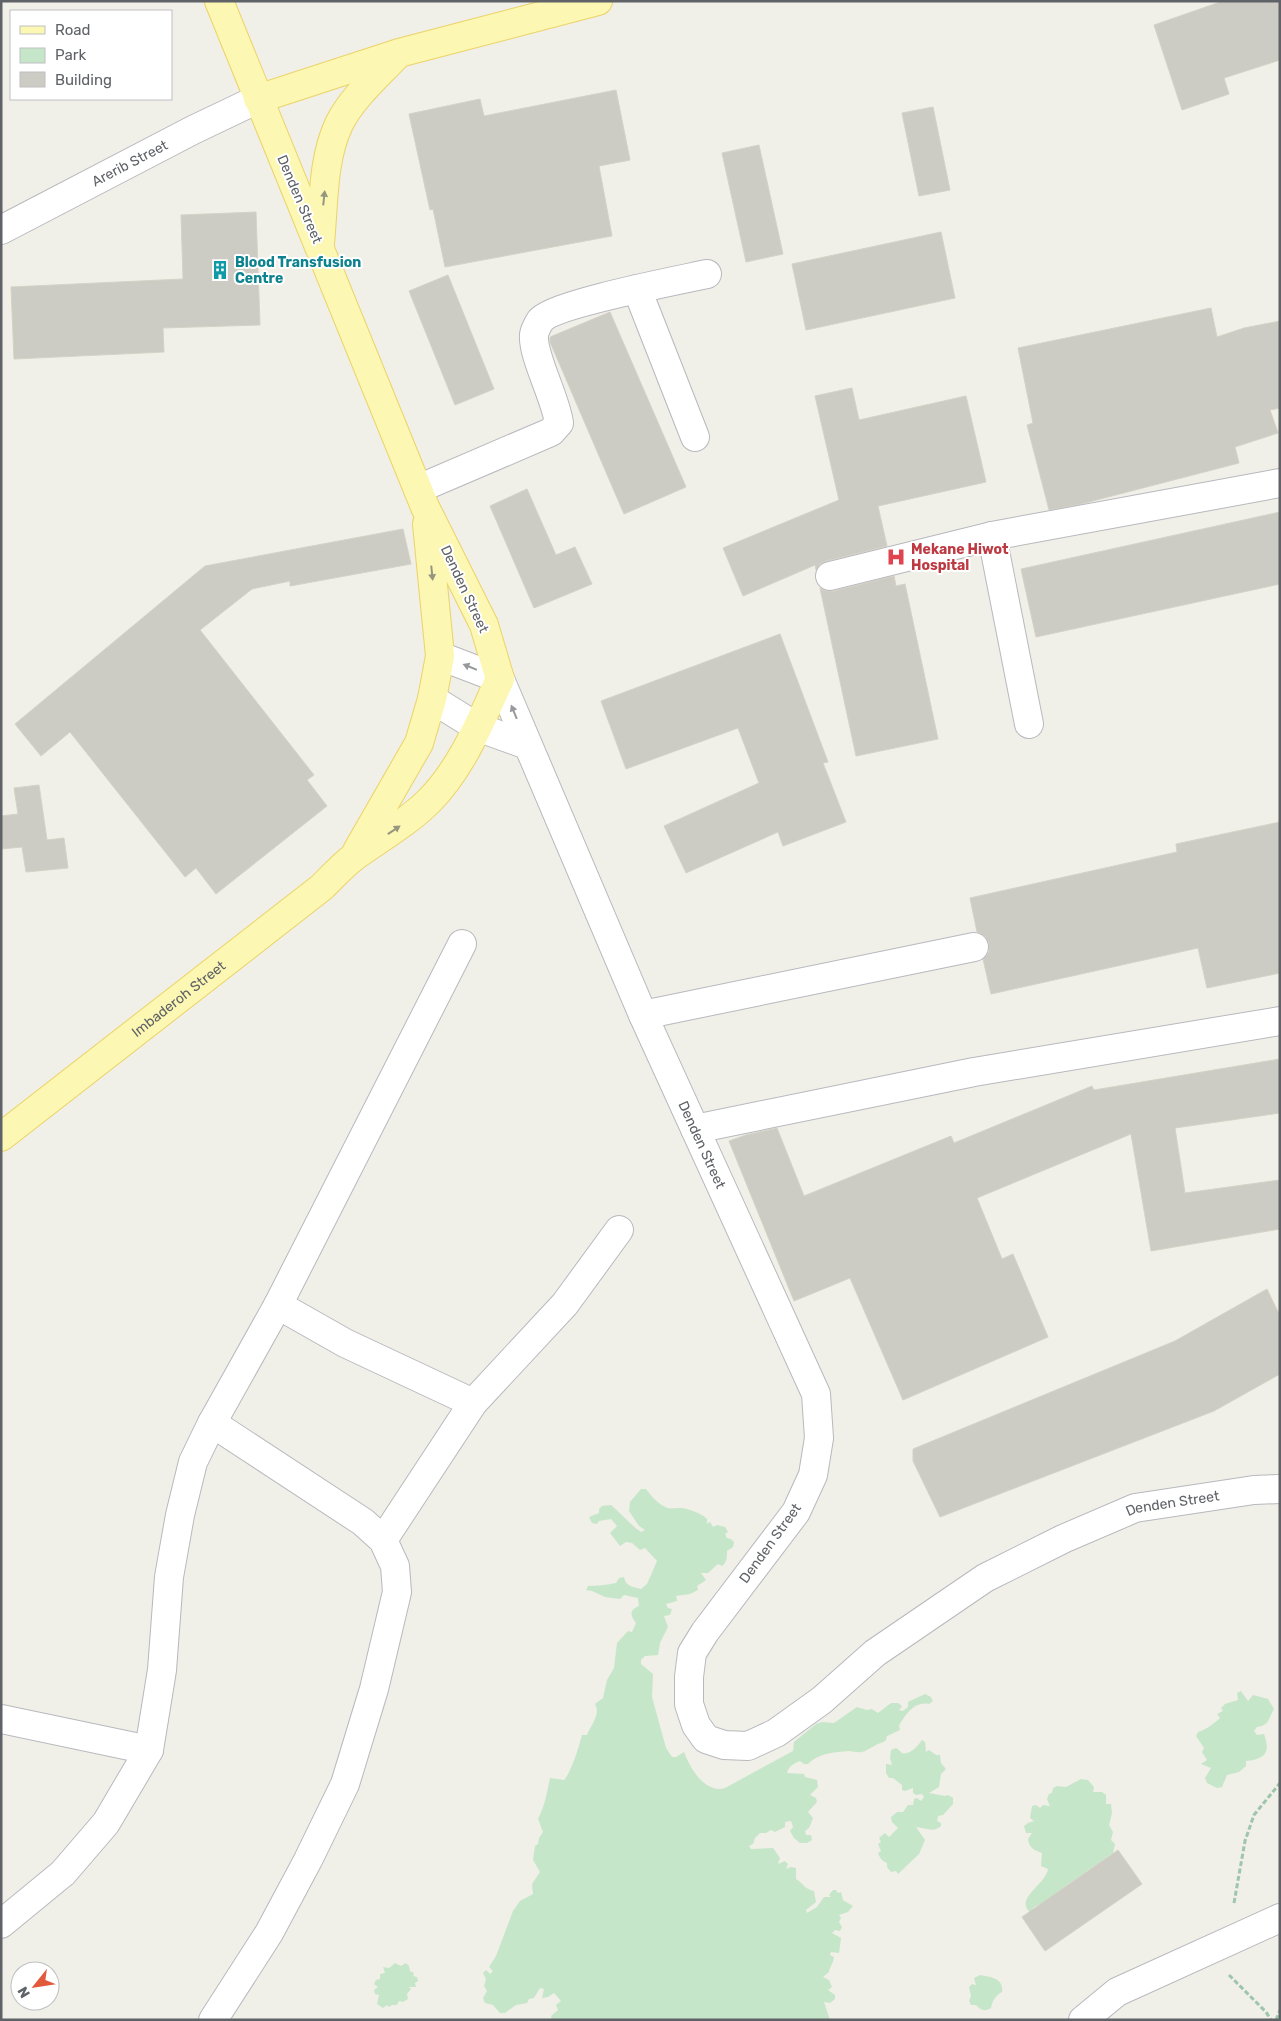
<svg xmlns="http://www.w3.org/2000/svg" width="1281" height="2021" viewBox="0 0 1281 2021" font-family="Rubik,sans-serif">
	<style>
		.green { fill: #c6e6c9 }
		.building { fill: #cccbc4; stroke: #d5d2c6 }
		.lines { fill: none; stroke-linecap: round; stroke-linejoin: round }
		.minor-casing { stroke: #b8b9be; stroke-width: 30 }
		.major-casing { stroke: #ecd366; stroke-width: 30 }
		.path { stroke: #9ec5ad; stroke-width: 3; stroke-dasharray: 5 2.5; stroke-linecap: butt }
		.minor { stroke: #fff; stroke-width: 28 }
		.major { stroke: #fcf7b2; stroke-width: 28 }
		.oneway { fill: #969681 }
		.oneway2 { fill: #97999c }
		.labels { text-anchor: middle; stroke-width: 4; stroke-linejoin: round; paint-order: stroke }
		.street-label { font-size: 14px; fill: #5f6267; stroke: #fff }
		.culture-label { font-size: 14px; font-weight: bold; fill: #0d838f; stroke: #fff; text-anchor: start }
		.health-label { font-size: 14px; font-weight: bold; fill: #be3a42; stroke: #fff; text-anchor: start }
	</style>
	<rect width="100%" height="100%" fill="#f0efe8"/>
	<path class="green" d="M 641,1489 L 646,1489 C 652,1497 658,1504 667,1508 C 671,1509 674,1508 678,1508 C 686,1507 703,1514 707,1519 L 707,1524 L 710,1522 L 713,1527 L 717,1525 L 725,1527 L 728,1532 L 725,1534 L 727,1538 L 731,1539 L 734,1542 L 733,1547 L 727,1551 C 727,1558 727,1562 722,1566 L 718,1564 L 708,1573 L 701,1573 L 706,1580 L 697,1586 L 698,1590 L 690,1594 L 676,1596 L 677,1601 L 666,1604 L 668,1608 L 672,1609 L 670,1615 L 664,1616 L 668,1627 L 660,1643 L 658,1655 L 645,1656 L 641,1660 L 641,1664 L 653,1674 L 652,1697 L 666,1748 L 672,1757 L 676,1757 L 684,1752 C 690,1768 705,1794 725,1788 L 793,1751 L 794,1742 L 816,1724 L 822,1722 L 834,1723 L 857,1707 L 867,1710 L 872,1709 L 878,1713 L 891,1703 L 898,1703 L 902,1706 L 899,1710 L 903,1711 L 908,1707 L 908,1702 L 925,1694 L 931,1697 L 933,1701 L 929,1704 C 914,1701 905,1715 899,1726 L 900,1730 L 887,1736 L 886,1740 C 883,1743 880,1743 876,1745 C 871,1747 866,1752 861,1752 C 857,1753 853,1751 849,1751 C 834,1752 819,1753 808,1764 L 804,1764 L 800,1761 C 793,1764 789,1766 787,1773 L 804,1774 L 805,1777 L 817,1780 L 818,1787 L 810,1795 L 816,1798 L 817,1802 L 808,1812 L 813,1818 L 809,1828 L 805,1831 L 806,1835 L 811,1835 L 812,1840 L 807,1843 L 800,1843 L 794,1838 L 790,1831 L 793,1827 L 791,1821 L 785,1822 L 785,1827 L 775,1832 L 771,1830 L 766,1833 L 760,1833 L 755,1838 L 753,1844 L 749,1846 L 751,1849 L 773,1848 L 780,1858 L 778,1864 L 785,1861 L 788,1864 L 786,1869 L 791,1867 L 796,1868 L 796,1879 C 803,1883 804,1889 814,1891 L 816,1902 L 806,1910 L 807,1913 L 817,1907 L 824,1897 L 831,1897 L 829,1895 L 833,1890 L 836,1890 L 838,1893 L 841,1892 L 843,1900 L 853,1906 L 848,1912 L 839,1915 L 841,1918 L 839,1922 L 842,1927 L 840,1931 L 835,1930 L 832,1933 L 841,1938 L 839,1953 L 831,1952 L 830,1955 L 834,1957 C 834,1962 830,1966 829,1972 L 823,1977 L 829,1980 L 832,1987 L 828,1990 L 835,1995 L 835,1999 L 830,2003 L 824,2002 L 830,2020 L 552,2020 L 551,2016 L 558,2010 L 556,2005 L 561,2001 L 554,1993 L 548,1997 L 542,1998 L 544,1989 L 540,1988 L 534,1998 L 529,1999 L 527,2003 L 516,2005 L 505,2013 L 500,2013 L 493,2005 L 485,2003 L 483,1998 L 487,1991 L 484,1986 L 486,1979 L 483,1973 L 486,1970 L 490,1974 L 493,1971 L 489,1967 L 496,1956 L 513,1911 L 520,1901 L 533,1894 L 532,1884 L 540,1872 L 533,1860 L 535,1846 L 538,1844 L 539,1838 L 543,1832 L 538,1819 C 545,1806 547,1792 550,1778 L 564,1780 C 570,1775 580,1744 582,1735 L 587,1735 C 591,1725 601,1714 595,1704 L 603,1698 L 607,1680 L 614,1668 L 617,1643 L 628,1631 L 632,1632 L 636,1623 C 630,1615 629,1610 639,1606 L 638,1598 L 624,1595 L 620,1599 L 605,1597 L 592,1591 L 586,1590 L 588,1586 C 598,1586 607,1585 616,1583 L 619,1578 L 624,1577 C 625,1586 633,1587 641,1589 L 647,1584 L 657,1561 L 645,1548 L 640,1550 L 632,1543 L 626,1542 L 620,1546 L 610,1533 L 617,1526 L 611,1519 L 599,1521 L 597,1524 L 592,1523 L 589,1517 L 599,1513 L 599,1509 L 602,1506 L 611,1505 C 622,1514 629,1524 641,1532 L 645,1530 L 639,1526 L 629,1511 L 630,1502 Z
		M 1241,1691 L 1248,1701 L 1253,1695 L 1268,1699 L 1274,1709 C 1268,1719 1270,1725 1257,1727 L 1254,1731 L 1257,1735 L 1264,1734 C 1271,1753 1265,1759 1246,1761 L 1246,1766 L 1239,1772 L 1227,1775 L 1222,1787 L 1217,1788 L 1207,1783 L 1205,1778 L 1211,1768 L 1201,1764 L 1207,1760 L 1202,1752 L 1204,1748 L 1196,1736 L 1198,1732 C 1204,1731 1216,1722 1220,1718 L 1217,1714 L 1223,1711 L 1221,1708 L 1225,1704 L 1238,1700 L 1237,1693 Z
		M 922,1740 L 925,1742 L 926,1752 L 929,1750 L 936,1755 L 940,1755 L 941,1763 L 946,1769 L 941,1774 L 939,1787 L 929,1793 L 945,1796 L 948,1795 L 953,1798 L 953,1804 L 943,1815 L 938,1816 L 937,1821 L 941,1823 L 941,1826 C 933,1833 926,1828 916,1827 L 925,1840 L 919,1854 L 898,1874 L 896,1871 L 891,1872 L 887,1867 L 887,1863 C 882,1861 880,1858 878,1853 L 881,1851 L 878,1844 L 881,1842 L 879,1838 L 885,1833 L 889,1837 L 898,1828 L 892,1822 L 891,1817 L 897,1812 L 903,1812 L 908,1805 L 913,1805 L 914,1799 L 917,1798 L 921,1801 L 924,1797 L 922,1794 L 916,1795 L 913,1793 L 913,1788 L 905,1791 L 902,1790 L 902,1785 L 893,1778 L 889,1778 L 886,1773 L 886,1764 L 892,1765 L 890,1758 L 891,1750 L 896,1748 C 898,1749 900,1751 902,1753 C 909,1756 919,1745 922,1740 Z
		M 1081,1779 L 1088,1780 L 1094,1787 L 1093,1792 L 1102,1792 L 1106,1795 L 1106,1804 L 1111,1804 L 1112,1813 L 1109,1825 L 1113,1832 L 1111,1840 L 1115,1844 L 1113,1853 L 1063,1888 L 1042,1907 L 1040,1904 L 1033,1908 L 1032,1914 C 1012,1899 1046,1885 1048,1869 L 1041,1866 L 1042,1853 C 1034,1850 1029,1848 1028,1839 L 1032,1833 L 1026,1833 L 1024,1826 L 1028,1823 L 1034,1821 L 1030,1818 L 1032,1806 L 1036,1805 L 1040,1808 L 1043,1805 L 1050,1806 L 1047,1799 L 1049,1794 L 1052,1793 L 1053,1788 L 1057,1786 L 1066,1787 Z
		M 395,1963 L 401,1966 L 406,1963 L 409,1966 L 410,1971 L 414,1973 L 413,1976 L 417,1977 L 418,1981 L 415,1983 L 416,1987 L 409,1987 L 411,1989 L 407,1994 L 408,1999 L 403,2002 L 399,2001 L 397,2005 L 392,2005 L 389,2007 L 387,2005 L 383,2008 L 377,2004 L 379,1995 L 375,1994 L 374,1990 L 378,1987 L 374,1984 L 376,1980 L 380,1979 L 380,1974 L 385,1973 L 383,1967 L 389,1968 Z
		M 980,1975 C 990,1977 1004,1978 1002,1992 C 996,1995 992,2001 991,2008 C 984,2012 981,2010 976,2005 L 971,2005 L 969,2001 L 971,1996 L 969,1987 L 972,1984 L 976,1985 L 974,1978 Z"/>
	<path class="building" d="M 1223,1 L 1280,1 L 1280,60 L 1224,78 L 1229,94 L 1182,110 L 1154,25 Z
		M 616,90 L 630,160 L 599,166 L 612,236 L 445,267 L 433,209 L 430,210 L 409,114 L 480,99 L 484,116 Z
		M 933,107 L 950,190 L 919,196 L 902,113 Z
		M 759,145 L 783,254 L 746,262 L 722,153 Z
		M 256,212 L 260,325 L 163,328 L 164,352 L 14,359 L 11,287 L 183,279 L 181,215 Z
		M 941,232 L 955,298 L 806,330 L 792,264 Z
		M 448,275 L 494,389 L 455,405 L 409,291 Z
		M 1211,308 L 1217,337 L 1244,328 L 1280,321 L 1280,408 L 1270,410 L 1278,433 L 1235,447 L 1239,463 L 1081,504 L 1049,510 L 1027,425 L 1033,423 L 1018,348 Z
		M 610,312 L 686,487 L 624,514 L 550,342 L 550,337 Z
		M 852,388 L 859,420 L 966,396 L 986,482 L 878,506 L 887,546 L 826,561 L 820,564 L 816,570 L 815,565 L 743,596 L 723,548 L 839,500 L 815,396 Z
		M 527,489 L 556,555 L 575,547 L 592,584 L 534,608 L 490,506 Z
		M 1280,512 L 1280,584 L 1036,637 L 1021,569 Z
		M 403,529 L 411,564 L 290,586 L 290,581 L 252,589 L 200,630 L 314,775 L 307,780 L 327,806 L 216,894 L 196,868 L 185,877 L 70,732 L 41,756 L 15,724 L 205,566 Z
		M 894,576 L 896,586 L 905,584 L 938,739 L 856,756 L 820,588 L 826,591 L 834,591 Z
		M 780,634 L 828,762 L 823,763 L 846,822 L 783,846 L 778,832 L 686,873 L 664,826 L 759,783 L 738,728 L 626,769 L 601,701 Z
		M 39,785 L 47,840 L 64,838 L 68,868 L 26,872 L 22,847 L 1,849 L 1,816 L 18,814 L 14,788 Z
		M 1280,822 L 1280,973 L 1207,988 L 1198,948 L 991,994 L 983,959 L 989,952 L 989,943 L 985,936 L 977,932 L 970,898 L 1177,852 L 1176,844 Z
		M 1280,1059 L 1280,1113 L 1175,1128 L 1185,1193 L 1280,1180 L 1280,1229 L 1151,1251 L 1131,1134 L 977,1198 L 1002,1259 L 1013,1254 L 1048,1337 L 903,1400 L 850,1278 L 794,1301 L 729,1141 L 746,1135 L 777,1128 L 804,1196 L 951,1136 L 954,1143 L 1092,1086 L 1094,1090 Z
		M 1267,1289 L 1280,1316 L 1280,1374 L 1214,1411 L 940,1517 L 913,1461 L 913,1449 L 1175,1341 Z
		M 1118,1850 L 1142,1884 L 1045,1951 L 1022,1917 Z"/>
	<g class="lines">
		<g class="minor-casing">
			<g id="minor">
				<path id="s1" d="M 1,230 L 193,130 L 258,99"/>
				<path d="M 637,289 L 695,437"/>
				<path d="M 418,489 L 551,432 L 559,423 C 556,399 532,355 534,335 C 534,332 538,324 540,321 C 553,304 680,280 707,274"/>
				<path d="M 992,536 L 1029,724"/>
				<path d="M 830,576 L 992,536 L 1280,483"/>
				<path id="s2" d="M 440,656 L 500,679 L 643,1015 L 816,1394 L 819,1438 L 813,1475 L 796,1512 L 705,1632 L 692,1653 L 689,1677 L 689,1704 L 696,1725 L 706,1739 L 724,1745 L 748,1746 L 776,1733 L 822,1700 L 875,1653 L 985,1578 L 1063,1539 L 1135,1508 L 1254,1490 L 1280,1489"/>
				<path d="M 432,699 L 477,727 L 527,745"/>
				<path d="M 643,1015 L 974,947"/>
				<path d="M 695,1129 L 974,1072 L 1280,1021"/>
				<path d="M 278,1305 L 345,1343 L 473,1403"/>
				<path d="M 212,1423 L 363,1522 L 383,1540 L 395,1566 L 397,1592 L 374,1689 L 345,1784 L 308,1860 L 269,1933 L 213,2020"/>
				<path d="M 383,1540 L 473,1403 L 565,1304 L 619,1230"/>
				<path d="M 1,1719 L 149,1750"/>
				<path d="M 1,1924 L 63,1873 L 106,1823 L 149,1750 L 162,1670 L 169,1577 L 180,1515 L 193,1462 L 212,1423 L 278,1305 L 462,944"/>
				<path d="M 1083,2020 L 1117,1992 L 1280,1918"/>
			</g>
		</g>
		<g class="major-casing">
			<g id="major">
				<path d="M 258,99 L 399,53 L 598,1"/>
				<path d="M 320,243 C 324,204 322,160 339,124 C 352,98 376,77 396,56"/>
				<path d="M 357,851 L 419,743 L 432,699 L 440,656 L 427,524"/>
				<path id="s3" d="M 1,1137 L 322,887 C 332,877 343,865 355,856 C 380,838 407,823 429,801 C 462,768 481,720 500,679 L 484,625 L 425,507 L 219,1"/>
			</g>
		</g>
		<path class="path" d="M 1234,1903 L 1245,1841 L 1254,1815 L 1280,1783
			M 1229,1975 L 1266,2012 L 1271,2020
			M 1276,2020 L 1280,2010"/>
		<use href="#minor" class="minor"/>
		<use href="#major" class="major"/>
	</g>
	<defs><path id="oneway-solid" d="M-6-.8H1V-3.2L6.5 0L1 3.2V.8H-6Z" transform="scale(1.25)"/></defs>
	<g class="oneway">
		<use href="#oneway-solid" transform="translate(324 198) rotate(-84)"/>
		<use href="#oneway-solid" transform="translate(432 573) rotate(84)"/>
		<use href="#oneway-solid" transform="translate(394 830) rotate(-34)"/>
	</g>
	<g class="oneway2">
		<use href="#oneway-solid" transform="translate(470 667) rotate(-158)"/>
		<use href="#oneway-solid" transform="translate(514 712) rotate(-112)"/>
	</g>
	<defs>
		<g id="building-bare" transform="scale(1.5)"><path d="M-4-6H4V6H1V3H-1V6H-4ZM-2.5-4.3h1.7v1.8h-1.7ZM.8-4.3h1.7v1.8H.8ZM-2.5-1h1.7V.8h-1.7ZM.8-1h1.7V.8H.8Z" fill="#0f9aa8" stroke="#fff" stroke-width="2.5" paint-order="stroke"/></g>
		<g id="hospital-bare" transform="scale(1.5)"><path d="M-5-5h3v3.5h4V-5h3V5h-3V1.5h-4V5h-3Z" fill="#e0444e" stroke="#fff" stroke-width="2.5" paint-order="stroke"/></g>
	</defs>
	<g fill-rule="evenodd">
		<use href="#building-bare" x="220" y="270"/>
		<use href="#hospital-bare" x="896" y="557"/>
	</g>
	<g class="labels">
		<g class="street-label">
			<text dy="5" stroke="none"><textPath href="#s1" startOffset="145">Arerib Street</textPath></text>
			<text transform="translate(300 199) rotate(67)" y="5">Denden Street</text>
			<text transform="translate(465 589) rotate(65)" y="5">Denden Street</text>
			<text dy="5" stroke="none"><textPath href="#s3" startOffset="225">Imbaderoh Street</textPath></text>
			<text dy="5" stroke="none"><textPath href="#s2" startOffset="572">Denden Street</textPath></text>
			<text dy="5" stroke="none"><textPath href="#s2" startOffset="1772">Denden Street</textPath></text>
			<text transform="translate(770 1543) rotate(-54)" y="5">Denden Street</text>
		</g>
		<g class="culture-label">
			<text x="235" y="267">Blood Transfusion<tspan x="235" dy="16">Centre</tspan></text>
		</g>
		<g class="health-label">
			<text x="911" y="554">Mekane Hiwot<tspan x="911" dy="16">Hospital</tspan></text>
		</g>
	</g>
	<rect width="1281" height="2021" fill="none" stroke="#5f6267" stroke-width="5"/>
	<rect x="10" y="10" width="162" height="90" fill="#ffffff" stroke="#bfc0c2"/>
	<rect x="20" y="26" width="25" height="8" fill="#fcf7b2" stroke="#bfc0c2"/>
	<text x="55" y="35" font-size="15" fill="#5f6267">Road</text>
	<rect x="20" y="48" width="25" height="15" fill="#c6e6c9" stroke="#bfc0c2"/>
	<text x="55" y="60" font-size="15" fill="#5f6267">Park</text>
	<rect x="20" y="72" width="25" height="15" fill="#cccbc4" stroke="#bfc0c2"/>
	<text x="55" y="85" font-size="15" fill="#5f6267">Building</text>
	<g transform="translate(35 1986) rotate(240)"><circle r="24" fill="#ffffff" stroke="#bfc0c2"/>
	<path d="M0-4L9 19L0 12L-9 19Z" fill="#e25a3c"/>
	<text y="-8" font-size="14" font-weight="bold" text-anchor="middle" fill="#5f6267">N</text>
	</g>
</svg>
